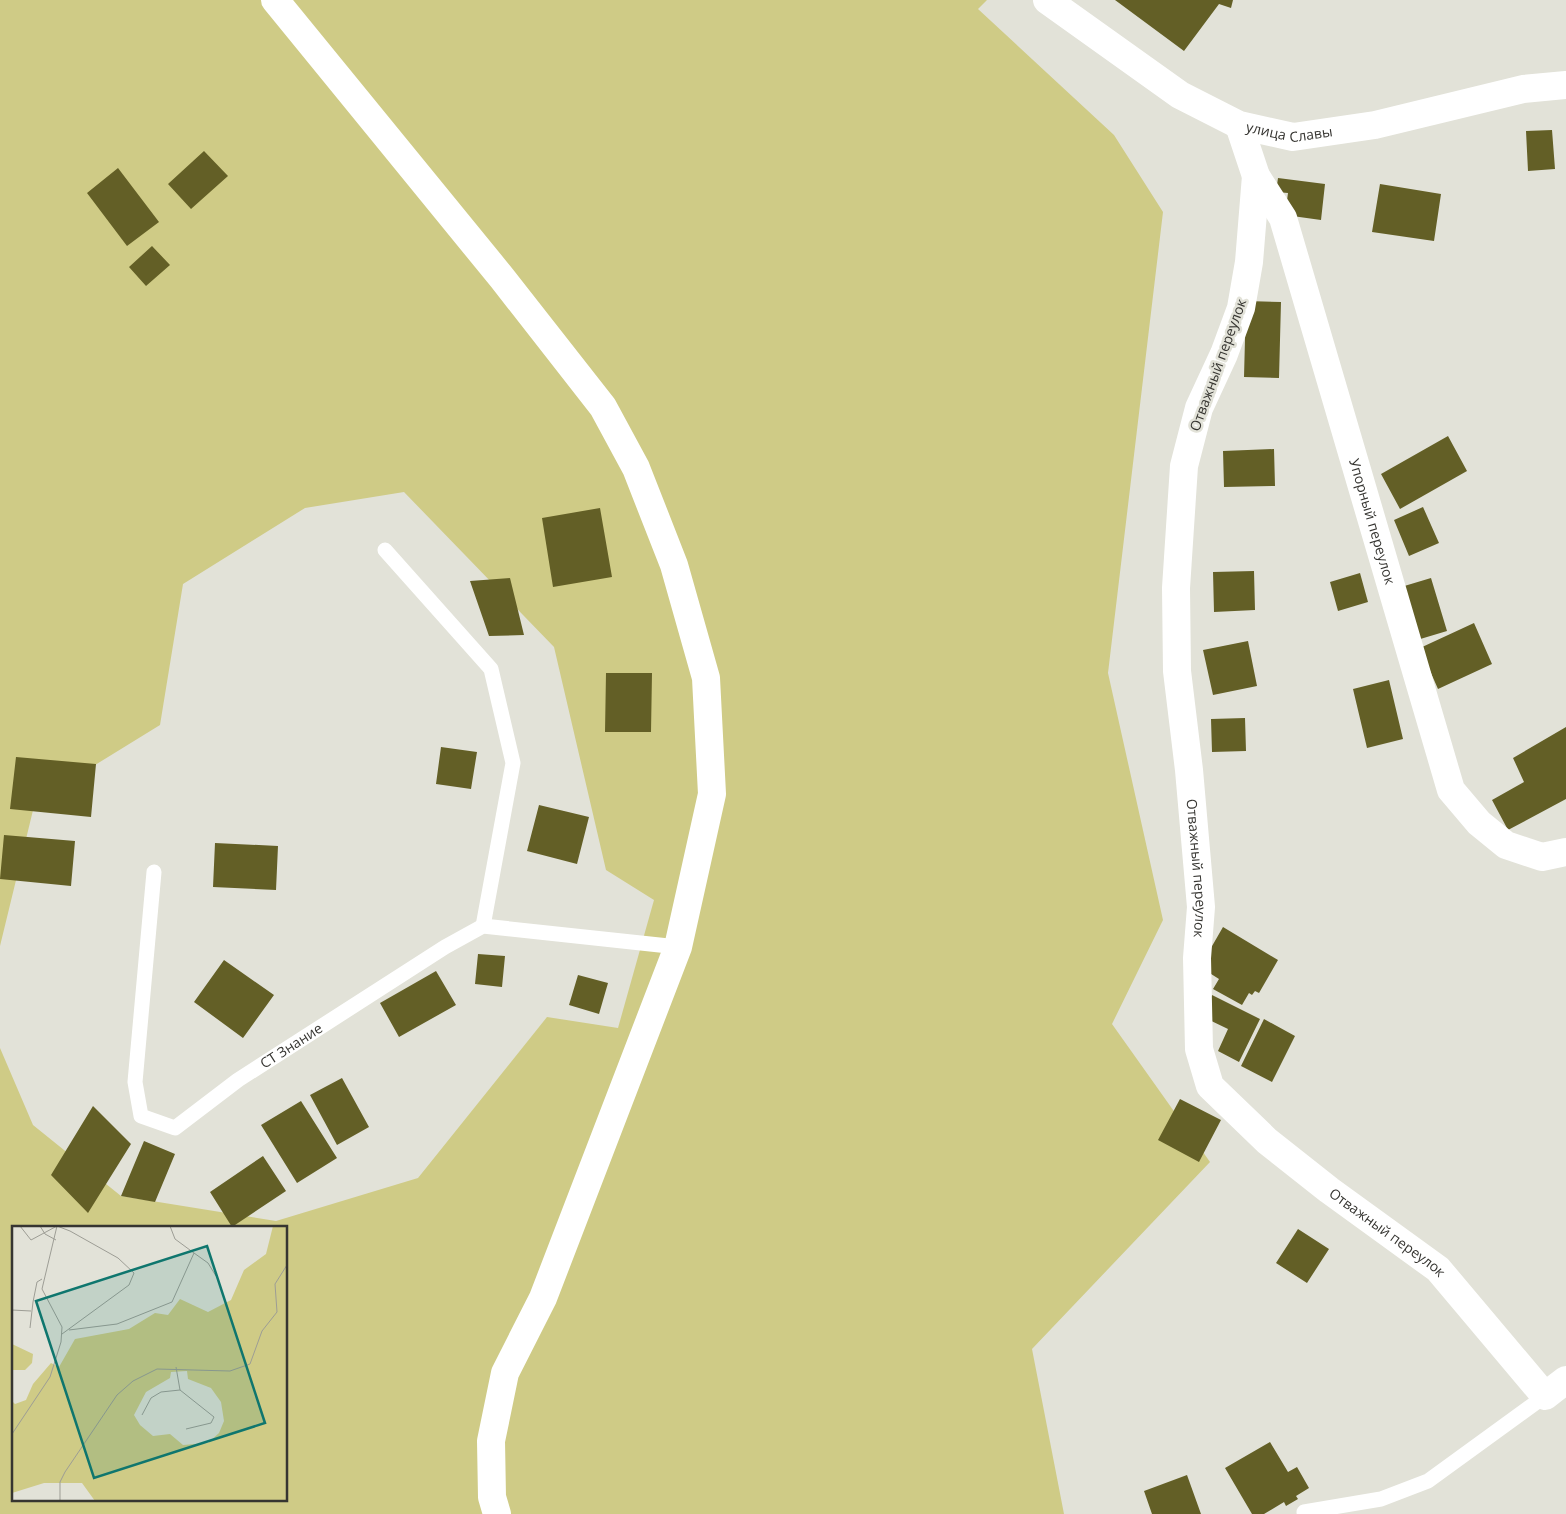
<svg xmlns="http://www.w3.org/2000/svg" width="1566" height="1514" viewBox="0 0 1566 1514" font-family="'Open Sans',sans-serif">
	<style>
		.green { fill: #cfcb86; fill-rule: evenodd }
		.building { fill: #635f26 }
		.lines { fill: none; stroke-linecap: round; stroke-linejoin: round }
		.service { stroke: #fff; stroke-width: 15 }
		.minor { stroke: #fff; stroke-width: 28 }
		.tertiary { stroke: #fff; stroke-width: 28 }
		.labels { text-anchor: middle; stroke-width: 5; stroke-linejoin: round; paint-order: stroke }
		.street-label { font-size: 14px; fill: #363531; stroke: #e2e2d8 }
		.inset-road { fill: none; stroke: #9d9d95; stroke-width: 1 }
		.view { fill: #0f766e; fill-opacity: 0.15; stroke: #0f766e; stroke-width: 2.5 }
		.inset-edge { fill: none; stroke: #363531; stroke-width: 2.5 }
	</style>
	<rect width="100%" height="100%" fill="#e2e2d8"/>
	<path class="green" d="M 0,0 L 987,0 L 978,9 L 1114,135 L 1163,212 L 1108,673 L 1163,920 L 1112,1024 L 1210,1162 L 1032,1349 L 1064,1514 L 0,1514 L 0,1048 L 33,1125 L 121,1196 L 276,1221 L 418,1178 L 547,1017 L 618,1028 L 654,900 L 606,870 L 554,647 L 404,492 L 305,508 L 183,584 L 160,725 L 35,802 L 0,946 ZM 14,1228 L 286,1228 L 286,1500 L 14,1500 Z"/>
	<path class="building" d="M 1115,0 L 1233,0 L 1231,8 L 1219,4 L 1184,51 Z
		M 1552,130 L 1555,169 L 1528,171 L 1526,131 Z
		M 204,151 L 228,176 L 191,209 L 168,184 Z
		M 118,168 L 159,222 L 127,246 L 87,193 Z
		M 1278,178 L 1325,184 L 1321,220 L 1285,215 L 1288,193 L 1276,192 Z
		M 1380,184 L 1441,194 L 1434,241 L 1372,232 Z
		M 152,246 L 170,265 L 146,286 L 129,267 Z
		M 1246,301 L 1281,302 L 1279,378 L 1244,377 Z
		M 1448,436 L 1467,471 L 1400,509 L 1381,474 Z
		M 1274,449 L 1275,486 L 1224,487 L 1223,451 Z
		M 1423,507 L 1439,543 L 1409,556 L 1394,520 Z
		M 600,508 L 612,577 L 553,587 L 542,518 Z
		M 1254,571 L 1255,610 L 1214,612 L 1213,572 Z
		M 1360,573 L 1368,602 L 1338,611 L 1330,582 Z
		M 510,578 L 524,635 L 489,636 L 470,581 Z
		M 1431,578 L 1447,631 L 1417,640 L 1401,587 Z
		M 1474,623 L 1492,664 L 1438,689 L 1420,648 Z
		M 1248,641 L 1257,686 L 1213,695 L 1203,650 Z
		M 606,673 L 652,673 L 651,732 L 605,732 Z
		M 1389,680 L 1403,739 L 1367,748 L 1353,689 Z
		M 1245,718 L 1246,751 L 1212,752 L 1211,719 Z
		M 1566,727 L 1566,799 L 1508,830 L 1492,800 L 1524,782 L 1513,758 Z
		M 441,747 L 477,752 L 471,789 L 436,784 Z
		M 16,757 L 96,764 L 91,817 L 10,809 Z
		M 539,805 L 589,817 L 577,864 L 527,851 Z
		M 4,835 L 75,841 L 71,886 L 0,879 Z
		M 215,843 L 278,846 L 276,890 L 213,887 Z
		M 1223,927 L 1278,960 L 1259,993 L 1255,991 L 1252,995 L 1249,993 L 1242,1005 L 1213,989 L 1219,979 L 1200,967 Z
		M 478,954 L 505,956 L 502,987 L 475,984 Z
		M 224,960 L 274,995 L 243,1038 L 194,1002 Z
		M 436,971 L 456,1005 L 399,1037 L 380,1003 Z
		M 578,975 L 608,983 L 599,1014 L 569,1005 Z
		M 1212,995 L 1260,1019 L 1239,1062 L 1218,1051 L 1228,1029 L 1201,1016 Z
		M 1264,1019 L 1295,1036 L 1272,1082 L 1241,1066 Z
		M 342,1078 L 369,1127 L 337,1145 L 310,1095 Z
		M 1180,1099 L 1221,1120 L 1199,1162 L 1158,1140 Z
		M 301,1101 L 337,1158 L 297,1183 L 261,1125 Z
		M 93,1106 L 131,1144 L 88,1213 L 51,1175 Z
		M 144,1141 L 175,1154 L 155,1202 L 121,1196 Z
		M 263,1156 L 286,1191 L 232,1227 L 210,1192 Z
		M 1298,1229 L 1329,1249 L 1307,1283 L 1276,1263 Z
		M 1270,1442 L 1288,1472 L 1297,1467 L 1309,1488 L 1296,1496 L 1298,1499 L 1286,1506 L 1284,1502 L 1264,1514 L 1252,1514 L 1225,1468 Z
		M 1187,1475 L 1201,1514 L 1152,1514 L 1144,1491 Z"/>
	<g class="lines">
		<g class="service">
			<path d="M 385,550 L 491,669 L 513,763 L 483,926"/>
			<path id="s1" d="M 154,872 L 135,1082 L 141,1116 L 175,1128 L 238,1080 L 445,947 L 483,926 L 678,947"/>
			<path d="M 1304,1512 L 1381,1499 L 1428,1481 L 1545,1396"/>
		</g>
		<g class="minor">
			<path id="s2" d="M 1239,125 L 1256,176 L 1283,218 L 1451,790 L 1479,823 L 1506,845 L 1542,857 L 1566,852"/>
			<path id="s3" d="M 1256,176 L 1249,262 L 1241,308 L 1224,354 L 1199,408 L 1184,466 L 1176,588 L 1177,671 L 1189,770 L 1201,907 L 1197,958 L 1199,1049 L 1210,1086 L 1267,1141 L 1329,1190 L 1438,1269 L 1545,1396 L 1566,1380"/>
		</g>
		<g class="tertiary">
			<path d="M 275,0 L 502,278 L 603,407 L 636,468 L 674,565 L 706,678 L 712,794 L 678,947 L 543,1298 L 505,1373 L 491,1441 L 492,1497 L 497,1514"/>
			<path id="s4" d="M 1047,0 L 1180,95 L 1239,125 L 1293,137 L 1375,125 L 1523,89 L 1566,85"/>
		</g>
	</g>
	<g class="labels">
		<g class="street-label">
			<text dy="5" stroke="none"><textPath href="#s4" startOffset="281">улица Славы</textPath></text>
			<text transform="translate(1218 365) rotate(-70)" y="5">Отважный переулок</text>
			<text dy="5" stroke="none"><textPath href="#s2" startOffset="420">Упорный переулок</textPath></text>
			<text dy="5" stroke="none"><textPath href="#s3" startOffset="705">Отважный переулок</textPath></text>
			<text dy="5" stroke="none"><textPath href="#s1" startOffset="424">СТ Знание</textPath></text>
			<text dy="5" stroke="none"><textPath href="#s3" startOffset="1155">Отважный переулок</textPath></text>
		</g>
	</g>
	<g transform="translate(12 1226)">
		<rect width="275" height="275" fill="#e2e2d8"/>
		<path d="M 261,0 L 275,0 L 275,275 L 83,275 L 70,257 L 32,257 L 0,267 L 0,175 L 3,178 L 14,174 L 21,158 L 39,137 L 47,141 L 63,113 L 117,103 L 143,87 L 156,89 L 168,73 L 196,86 L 219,74 L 232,44 L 254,28 ZM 175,145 L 176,153 L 199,162 L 209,176 L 212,195 L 207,207 L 196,217 L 171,219 L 158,208 L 141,210 L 128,199 L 122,189 L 134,166 L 158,152 L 159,146 ZM 0,118 L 21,128 L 20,137 L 13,144 L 0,144 Z" fill="#cfcb86" fill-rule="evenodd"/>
		<path class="inset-road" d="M 8,0 L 19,14 L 45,0 L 58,5 L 106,32 L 122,47 L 117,59 L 50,108M 28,0 L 33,8 L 44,14M 182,27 L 196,37 L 204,50M 0,84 L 19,85M 18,102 L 21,76 L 25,56 L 30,53M 57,104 L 105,98 L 160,76 L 182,27 L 163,13 L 158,0M 164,141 L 168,164 L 202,191 L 199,197 L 174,203M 130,189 L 139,172 L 149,166 L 168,164M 0,208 L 38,151 L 49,116 L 50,101 L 30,63 L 45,0M 48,275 L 48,256 L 53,246 L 105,169 L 121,155 L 145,143 L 218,145 L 238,138 L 250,105 L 265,86 L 263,58 L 275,39"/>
		<path class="view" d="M 195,20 L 253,197 L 82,252 L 24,75 Z"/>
		<rect width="275" height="275" class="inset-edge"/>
	</g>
</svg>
